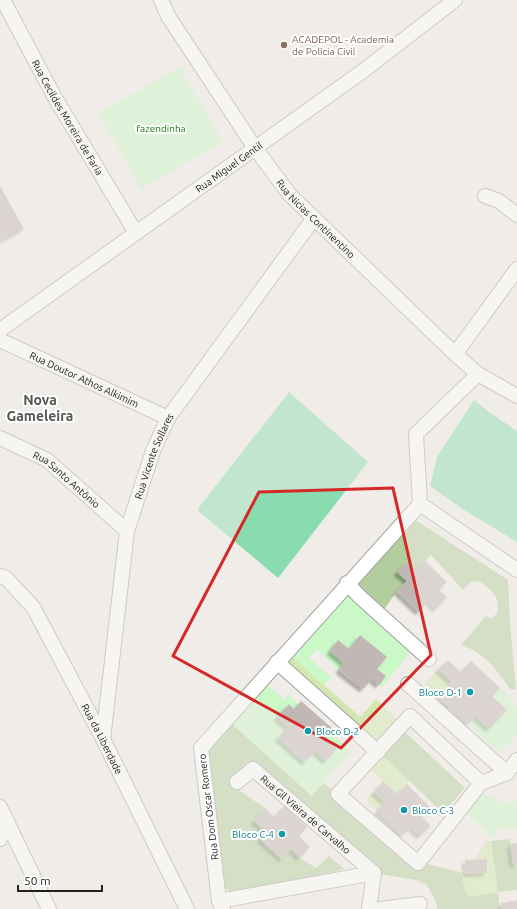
<svg xmlns="http://www.w3.org/2000/svg" width="517" height="909" viewBox="0 0 517 909" font-family="Ubuntu,sans-serif">
	<style>
		.grass { fill: #d3e8b0 }
		.forest { fill: #b3ce9e }
		.park { fill: #caf8c7 }
		.pitch { fill: #89dcb0 }
		.building { fill: #c1b7b4; filter: url(#shadow) }
		.lines { fill: none; stroke-linecap: round; stroke-linejoin: round }
		.minor-casing { stroke: #a1a1a1; stroke-width: 16 }
		.minor { stroke: #fff; stroke-width: 14 }
		.marked { fill: none; stroke: #d62828; stroke-width: 3; stroke-linejoin: round }
		.education-dot { fill: #8d6e63; stroke: #fff; stroke-width: 1.5 }
		.culture-dot { fill: #0f9aa8; stroke: #fff; stroke-width: 1.5 }
		.labels { text-anchor: middle; stroke-width: 4; stroke-linejoin: round; paint-order: stroke }
		.education-label { font-size: 10px; fill: #785e54; stroke: #fff; text-anchor: start }
		.street-label { font-size: 10px; fill: #202020; stroke: #fff }
		.park-label { font-size: 10px; fill: #167d10; stroke: #fff }
		.culture-label { font-size: 10px; fill: #0d838f; stroke: #fff; text-anchor: end }
		.district-label { font-size: 14px; font-weight: bold; fill: #535353; stroke: #fff }
	</style>
	<defs>
		<filter id="shadow"><feDropShadow dx="-3.5" dy="3.5" stdDeviation="1" flood-color="#0004"/></filter>
	</defs>
	<rect width="100%" height="100%" fill="#f0ece7"/>
	<path class="grass" d="M 289,654 L 360,717 L 376,699 L 402,725 L 378,752 L 284,660 Z
		M 438,669 L 452,682 L 439,697 L 425,684 Z
		M 382,755 L 410,781 L 397,794 L 369,768 Z
		M 374,792 L 385,802 L 377,811 L 367,802 L 367,799 Z
		M 486,841 L 491,841 L 498,892 L 468,897 L 460,872 L 466,874 L 487,873 L 487,859 L 475,859 Z"/>
	<path class="forest" d="M 412,518 L 508,580 L 510,624 L 516,689 L 510,689 C 498,671 482,651 461,645 L 486,616 L 491,619 L 498,612 C 498,608 498,604 497,600 C 494,592 481,578 472,582 C 469,583 465,588 463,590 L 431,555 L 416,571 L 407,562 L 398,572 L 407,581 L 397,591 L 380,615 L 352,585 Z
		M 230,722 L 312,796 L 323,783 L 338,794 L 417,865 L 427,864 L 460,872 L 468,897 L 498,892 L 491,841 L 510,839 L 513,864 L 517,864 L 517,890 L 498,892 L 500,909 L 437,909 L 436,902 L 427,885 L 416,880 L 374,873 L 253,769 L 239,755 L 248,765 L 230,784 L 265,808 L 254,821 L 266,832 L 260,839 L 281,859 L 291,849 L 300,858 L 316,868 L 329,856 L 344,869 L 275,886 L 237,893 L 229,891 L 225,888 L 223,885 L 208,750 Z
		M 404,731 L 465,788 L 443,813 L 382,755 Z"/>
	<path class="park" d="M 180,67 L 223,142 L 141,189 L 99,113 Z
		M 346,592 L 410,652 L 382,687 L 379,685 L 386,676 L 377,669 L 387,657 L 360,635 L 349,649 L 338,641 L 330,651 L 344,663 L 339,670 L 317,649 L 309,658 L 331,677 L 324,685 L 289,654 Z
		M 265,682 L 284,700 L 288,695 L 298,704 L 294,709 L 289,704 L 277,717 L 288,727 L 278,738 L 305,762 L 315,751 L 326,761 L 337,749 L 325,738 L 330,732 L 351,751 L 312,796 L 230,722 Z
		M 501,687 L 517,707 L 517,735 L 500,753 L 468,724 L 475,716 L 507,710 L 492,696 Z
		M 485,794 L 503,803 L 514,803 L 517,799 L 517,829 L 497,829 L 494,836 L 490,836 L 464,810 L 470,799 Z"/>
	<path class="pitch" d="M 289,392 L 368,462 L 278,578 L 197,510 Z
		M 474,400 L 489,412 L 517,431 L 517,542 L 464,510 L 430,486 L 437,457 Z"/>
	<path class="building" d="M 0,186 L 24,229 L 0,242 Z
		M 425,561 L 447,582 L 439,590 L 447,597 L 436,609 L 428,601 L 419,612 L 397,591 L 407,581 L 397,572 L 407,562 L 416,571 Z
		M 360,635 L 387,657 L 377,669 L 386,676 L 379,685 L 372,679 L 363,689 L 339,670 L 344,663 L 330,651 L 338,640 L 349,649 Z
		M 448,660 L 461,672 L 471,661 L 500,688 L 492,696 L 507,710 L 489,729 L 475,716 L 468,724 L 455,712 L 453,714 L 448,710 L 450,708 L 439,697 L 452,682 L 438,669 Z
		M 301,701 L 333,729 L 325,738 L 337,749 L 326,761 L 315,751 L 305,762 L 278,738 L 288,727 L 277,717 L 289,704 L 294,709 Z
		M 383,781 L 397,794 L 407,784 L 431,808 L 422,817 L 431,826 L 420,836 L 411,827 L 403,835 L 377,811 L 385,802 L 374,792 Z
		M 284,806 L 307,827 L 299,836 L 310,847 L 300,858 L 291,849 L 282,859 L 260,839 L 266,832 L 254,821 L 265,808 L 274,817 Z
		M 517,843 L 517,864 L 513,864 L 510,844 Z
		M 487,859 L 487,873 L 466,874 L 465,860 Z
		M 517,900 L 517,909 L 502,909 L 501,903 Z"/>
	<g class="lines">
		<g class="minor-casing">
			<g id="minor">
				<path id="s1" d="M 3,0 L 54,96 L 136,233"/>
				<path id="s2" d="M 161,0 L 168,16 L 255,148 L 290,195 L 455,354 L 478,374 L 517,396"/>
				<path d="M 485,196 L 499,201 L 517,215"/>
				<path id="s3" d="M 0,330 L 363,71 L 455,0"/>
				<path id="s4" d="M 0,340 L 168,418"/>
				<path d="M 455,354 L 517,269"/>
				<path id="s5" d="M 0,438 L 47,460 L 127,531"/>
				<path d="M 420,504 L 416,434 L 478,374"/>
				<path d="M 420,504 L 517,570"/>
				<path id="s6" d="M 0,576 L 6,578 L 33,607 L 103,739 L 187,909"/>
				<path d="M 347,583 L 359,596 L 429,659"/>
				<path d="M 277,662 L 378,752"/>
				<path d="M 408,684 L 507,773"/>
				<path id="s7" d="M 103,739 L 127,531 L 153,451 L 168,418 L 314,218"/>
				<path id="s8" d="M 237,782 L 253,769 L 374,873"/>
				<path d="M 481,783 L 418,863 L 338,794 L 410,716 L 481,783 L 507,773 L 517,760"/>
				<path d="M 0,807 L 49,909"/>
				<path d="M 0,839 L 7,822"/>
				<path d="M 219,901 L 374,873 L 369,909"/>
				<path d="M 223,909 L 219,901 L 201,748 L 420,504"/>
				<path d="M 380,909 L 420,904"/>
			</g>
		</g>
		<use href="#minor" class="minor"/>
	</g>
	<path d="M0 0H517V909H0ZM 393,488 L 431,655 L 341,748 L 173,656 L 259,492 Z" fill="#f0ece7" fill-opacity=".55" fill-rule="evenodd"/>
	<path class="marked" d="M 393,488 L 431,655 L 341,748 L 173,656 L 259,492 Z"/>
	<circle class="education-dot" cx="284" cy="45" r="4"/>
	<g class="culture-dot">
		<circle cx="470" cy="692" r="4"/>
		<circle cx="308" cy="731" r="4"/>
		<circle cx="404" cy="810" r="4"/>
		<circle cx="282" cy="834" r="4"/>
	</g>
	<g class="labels">
		<g class="education-label">
			<text x="292" y="43">ACADEPOL - Academia<tspan x="292" dy="12">de Polícia Civil</tspan></text>
		</g>
		<g class="street-label">
			<text dy="4" stroke="none"><textPath href="#s1" startOffset="134">Rua Cecildes Moreira de Faria</textPath></text>
			<text dy="4" stroke="none"><textPath href="#s3" startOffset="281">Rua Miguel Gentil</textPath></text>
			<text dy="4" stroke="none"><textPath href="#s2" startOffset="269">Rua Nicias Continentino</textPath></text>
			<text dy="4" stroke="none"><textPath href="#s4" startOffset="93">Rua Doutor Athos Alkimim</textPath></text>
			<text dy="4" stroke="none"><textPath href="#s7" startOffset="289">Rua Vicente Sollares</textPath></text>
			<text dy="4" stroke="none"><textPath href="#s5" startOffset="79">Rua Santo Antônio</textPath></text>
			<text dy="4" stroke="none"><textPath href="#s6" startOffset="195">Rua da Liberdade</textPath></text>
			<text transform="translate(208 807) rotate(-97)" y="4">Rua Dom Oscar Romero</text>
			<text dy="4" stroke="none"><textPath href="#s8" startOffset="90">Rua Gil Vieira de Carvalho</textPath></text>
		</g>
		<g class="park-label">
			<text x="161" y="132">fazendinha</text>
		</g>
		<g class="culture-label">
			<text x="462" y="696">Bloco D-1</text>
			<text x="316" y="735" text-anchor="start">Bloco D-2</text>
			<text x="412" y="814" text-anchor="start">Bloco C-3</text>
			<text x="274" y="838">Bloco C-4</text>
		</g>
		<g class="district-label">
			<text x="40" y="405">Nova<tspan x="40" dy="16">Gameleira</tspan></text>
		</g>
	</g>
	<path d="M18 885v6h84v-6" fill="none" stroke="#202020" stroke-width="2"/>
	<text x="24" y="885" font-size="12" fill="#202020" stroke="#ffffff" stroke-width="3" paint-order="stroke">50 m</text>
</svg>
